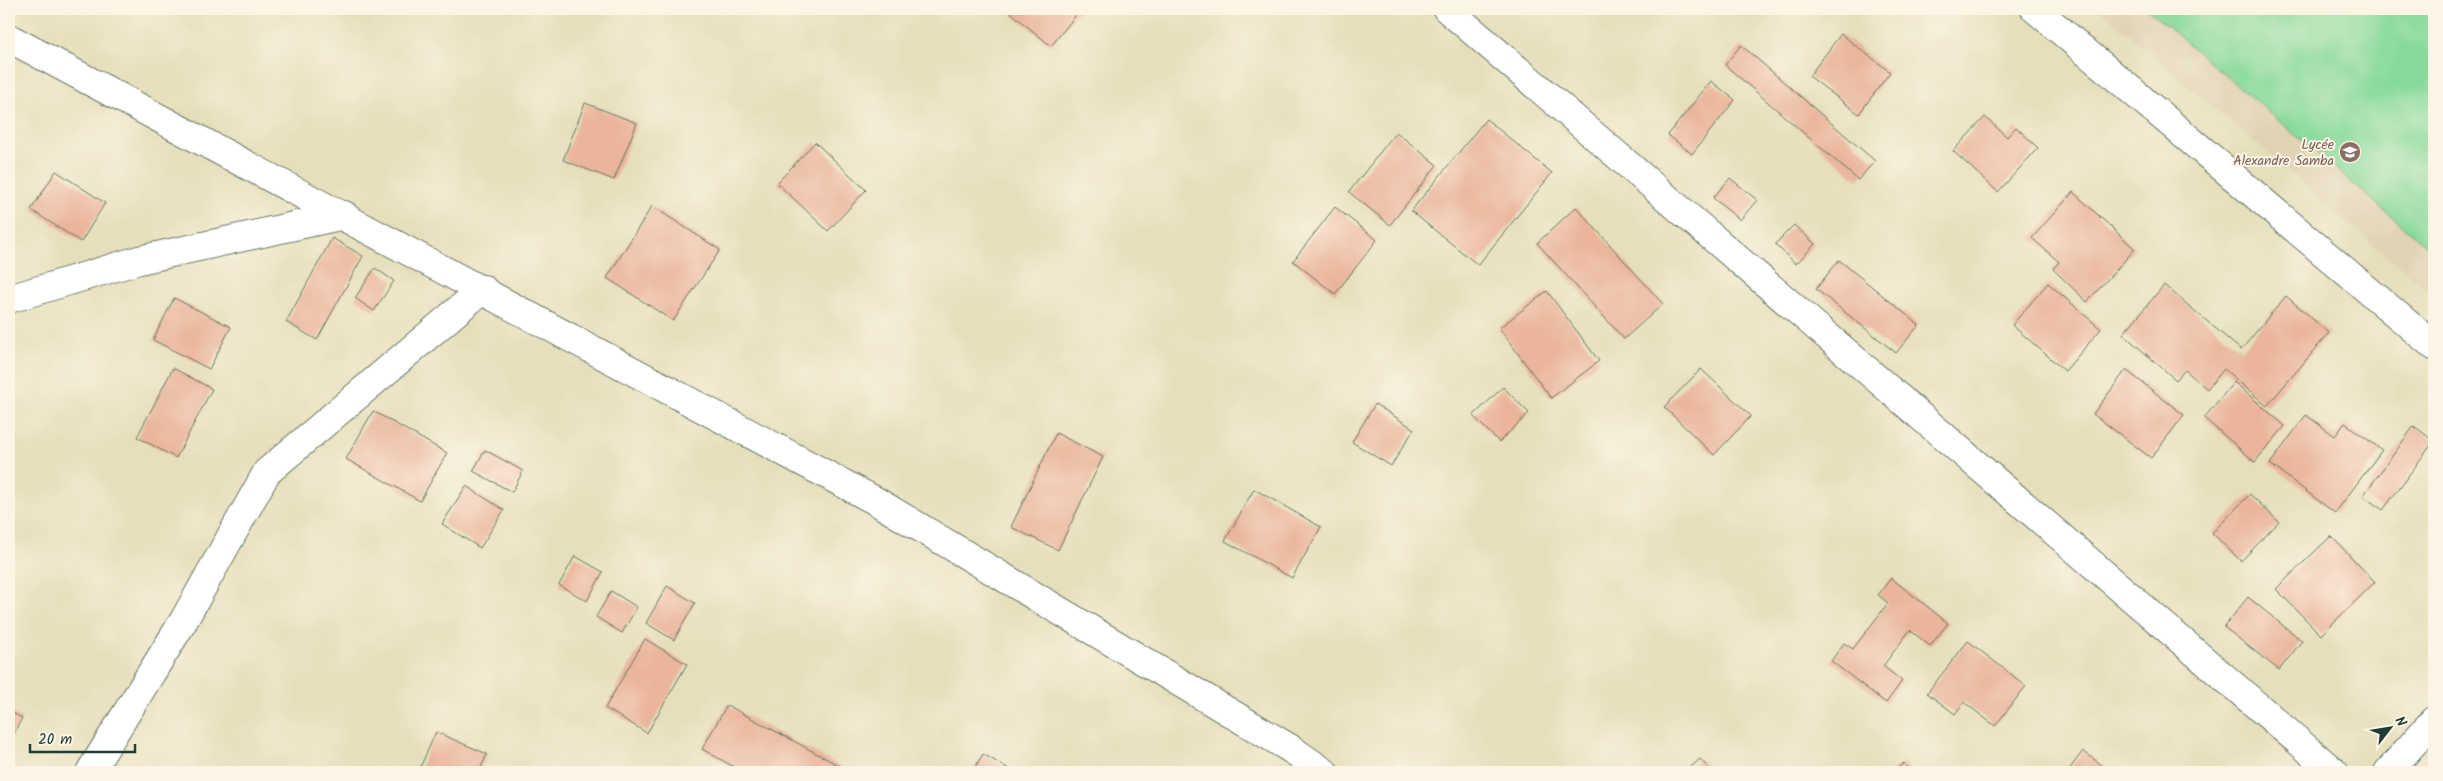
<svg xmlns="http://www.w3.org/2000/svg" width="2443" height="781" viewBox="0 0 2443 781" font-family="Kalam,sans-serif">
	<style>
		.built { fill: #e1d3b5 }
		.green { fill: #88da9c; stroke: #548c68 }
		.building { fill: #eab59b }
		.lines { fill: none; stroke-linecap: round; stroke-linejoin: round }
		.minor-casing { stroke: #657663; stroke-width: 30 }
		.minor { stroke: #fff; stroke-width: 28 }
		.labels { text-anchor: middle; stroke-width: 4; stroke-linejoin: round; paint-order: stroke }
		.education-label { font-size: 14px; fill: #785e54; stroke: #fcf5e5; text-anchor: end }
	</style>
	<rect width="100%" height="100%" fill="#fcf5e5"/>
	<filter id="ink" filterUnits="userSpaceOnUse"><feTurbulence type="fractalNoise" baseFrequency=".02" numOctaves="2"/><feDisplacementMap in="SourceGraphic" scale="10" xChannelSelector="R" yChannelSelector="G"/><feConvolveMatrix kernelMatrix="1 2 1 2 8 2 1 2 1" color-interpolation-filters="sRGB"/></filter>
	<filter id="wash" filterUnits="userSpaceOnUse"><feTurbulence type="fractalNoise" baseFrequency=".0096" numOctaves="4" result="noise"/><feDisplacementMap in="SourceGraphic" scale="20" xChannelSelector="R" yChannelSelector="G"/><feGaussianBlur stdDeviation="1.12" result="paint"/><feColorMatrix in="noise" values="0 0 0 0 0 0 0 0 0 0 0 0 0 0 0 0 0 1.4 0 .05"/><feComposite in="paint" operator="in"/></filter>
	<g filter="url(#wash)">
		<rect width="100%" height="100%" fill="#e6dfbb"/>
		<path class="built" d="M 2099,9 L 2434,9 L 2434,296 Z"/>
		<path class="green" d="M 2147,9 L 2434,9 L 2434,252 Z"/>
		<g id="blocks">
			<path class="building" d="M 1014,9 L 1081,9 L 1051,46 L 1011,13 Z
				M 1841,34 L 1890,72 L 1859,114 L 1809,76 Z
				M 1741,45 L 1875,161 L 1858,180 L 1725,65 Z
				M 1711,81 L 1735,100 L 1692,154 L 1668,135 Z
				M 585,103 L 637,123 L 614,180 L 563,160 Z
				M 1985,117 L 2007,137 L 2016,127 L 2038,148 L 1998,192 L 1953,151 Z
				M 1486,119 L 1552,173 L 1478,265 L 1411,211 Z
				M 1396,132 L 1437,165 L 1390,225 L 1349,192 Z
				M 815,142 L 866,190 L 828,231 L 777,183 Z
				M 56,171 L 105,203 L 81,242 L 31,210 Z
				M 1730,178 L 1757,200 L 1740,220 L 1713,198 Z
				M 2073,192 L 2135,249 L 2087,302 L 2053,269 L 2059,262 L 2032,238 Z
				M 652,206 L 720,250 L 673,321 L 607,278 Z
				M 1335,207 L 1377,240 L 1335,294 L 1293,261 Z
				M 1576,207 L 1663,304 L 1624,339 L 1537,243 Z
				M 1794,225 L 1815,244 L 1796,264 L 1775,244 Z
				M 332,238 L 363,256 L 317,340 L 286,322 Z
				M 1839,260 L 1919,325 L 1896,353 L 1816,289 Z
				M 375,268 L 394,281 L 374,311 L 355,298 Z
				M 2048,283 L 2101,329 L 2065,371 L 2012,325 Z
				M 2164,285 L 2241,350 L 2286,296 L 2329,333 L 2267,406 L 2224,369 L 2207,389 L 2185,370 L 2176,380 L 2123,334 Z
				M 1547,291 L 1599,361 L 1551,398 L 1499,328 Z
				M 174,298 L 231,327 L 209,369 L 153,340 Z
				M 173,368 L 212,389 L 176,458 L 137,437 Z
				M 1701,369 L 1751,416 L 1714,455 L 1664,407 Z
				M 2126,370 L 2184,415 L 2151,458 L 2093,414 Z
				M 2234,382 L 2285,426 L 2255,462 L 2204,418 Z
				M 1503,387 L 1529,413 L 1499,442 L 1473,416 Z
				M 1375,404 L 1414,429 L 1391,466 L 1352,442 Z
				M 373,411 L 447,453 L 420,501 L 346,459 Z
				M 2306,415 L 2335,436 L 2345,423 L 2382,450 L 2335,513 L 2270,464 Z
				M 2414,426 L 2434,441 L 2383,510 L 2363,496 Z
				M 1056,433 L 1103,457 L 1058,550 L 1011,527 Z
				M 485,450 L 523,471 L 512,492 L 473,471 Z
				M 466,486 L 504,510 L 480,548 L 442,524 Z
				M 1254,489 L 1321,527 L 1292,578 L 1225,541 Z
				M 2250,494 L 2279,522 L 2241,561 L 2212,533 Z
				M 2331,536 L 2375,582 L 2321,635 L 2276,589 Z
				M 575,556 L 603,572 L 587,601 L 559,585 Z
				M 1891,578 L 1948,623 L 1930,646 L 1910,630 L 1883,666 L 1902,681 L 1886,703 L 1831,661 L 1844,643 L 1853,649 L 1888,603 L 1878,595 Z
				M 667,586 L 695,603 L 674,640 L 646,623 Z
				M 611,591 L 637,607 L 622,633 L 596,617 Z
				M 2248,597 L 2302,641 L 2279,670 L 2224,627 Z
				M 645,639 L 687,664 L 647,733 L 605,708 Z
				M 1968,641 L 2026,686 L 1995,726 L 1964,702 L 1955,714 L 1927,693 Z
				M 727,705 L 851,772 L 743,772 L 702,749 Z
				M 9,711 L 22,718 L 9,742 Z
				M 436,732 L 487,754 L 479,772 L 418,772 Z
				M 2083,751 L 2111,772 L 2067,772 Z
				M 983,754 L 1014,772 L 972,772 Z
				M 1700,759 L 1712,772 L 1685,772 Z
				M 1904,763 L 1910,772 L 1891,772 Z"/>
		</g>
	</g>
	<g filter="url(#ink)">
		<use href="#blocks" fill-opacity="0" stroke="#657663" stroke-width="1"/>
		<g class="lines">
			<g class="minor-casing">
				<path id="minor" d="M 1447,9 L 2334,772
					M 2035,9 L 2434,346
					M 9,38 L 874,500 L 1291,749 L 1324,772
					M 9,299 L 139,260 L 344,215
					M 90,772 L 184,620 L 267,472 L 483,289
					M 2388,772 L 2434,720"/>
			</g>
			<use href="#minor" class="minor"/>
		</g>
	</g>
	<defs>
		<g id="school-disc" transform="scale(1.125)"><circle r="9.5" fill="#8d6e63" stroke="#fcf5e5"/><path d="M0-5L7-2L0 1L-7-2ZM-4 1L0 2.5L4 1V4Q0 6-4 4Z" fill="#fff"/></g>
	</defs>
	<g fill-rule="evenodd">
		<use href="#school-disc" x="2350" y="152"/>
	</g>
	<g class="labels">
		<g class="education-label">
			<text x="2334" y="149">Lycée<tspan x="2334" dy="16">Alexandre Samba</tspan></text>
		</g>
	</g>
	<rect width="2443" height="781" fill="none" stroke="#fcf5e5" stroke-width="30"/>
	<g transform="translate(2390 728) rotate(59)" stroke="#fcf5e5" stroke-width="4" paint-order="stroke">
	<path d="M0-4L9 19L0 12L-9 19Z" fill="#1f3d34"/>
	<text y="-8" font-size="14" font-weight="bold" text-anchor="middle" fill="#1f3d34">N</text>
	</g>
	<path d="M30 744v8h105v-8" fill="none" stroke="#1f3d34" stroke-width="2.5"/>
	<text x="38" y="744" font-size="15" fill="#1f3d34" stroke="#fcf5e5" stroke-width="4" paint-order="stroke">20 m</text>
</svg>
